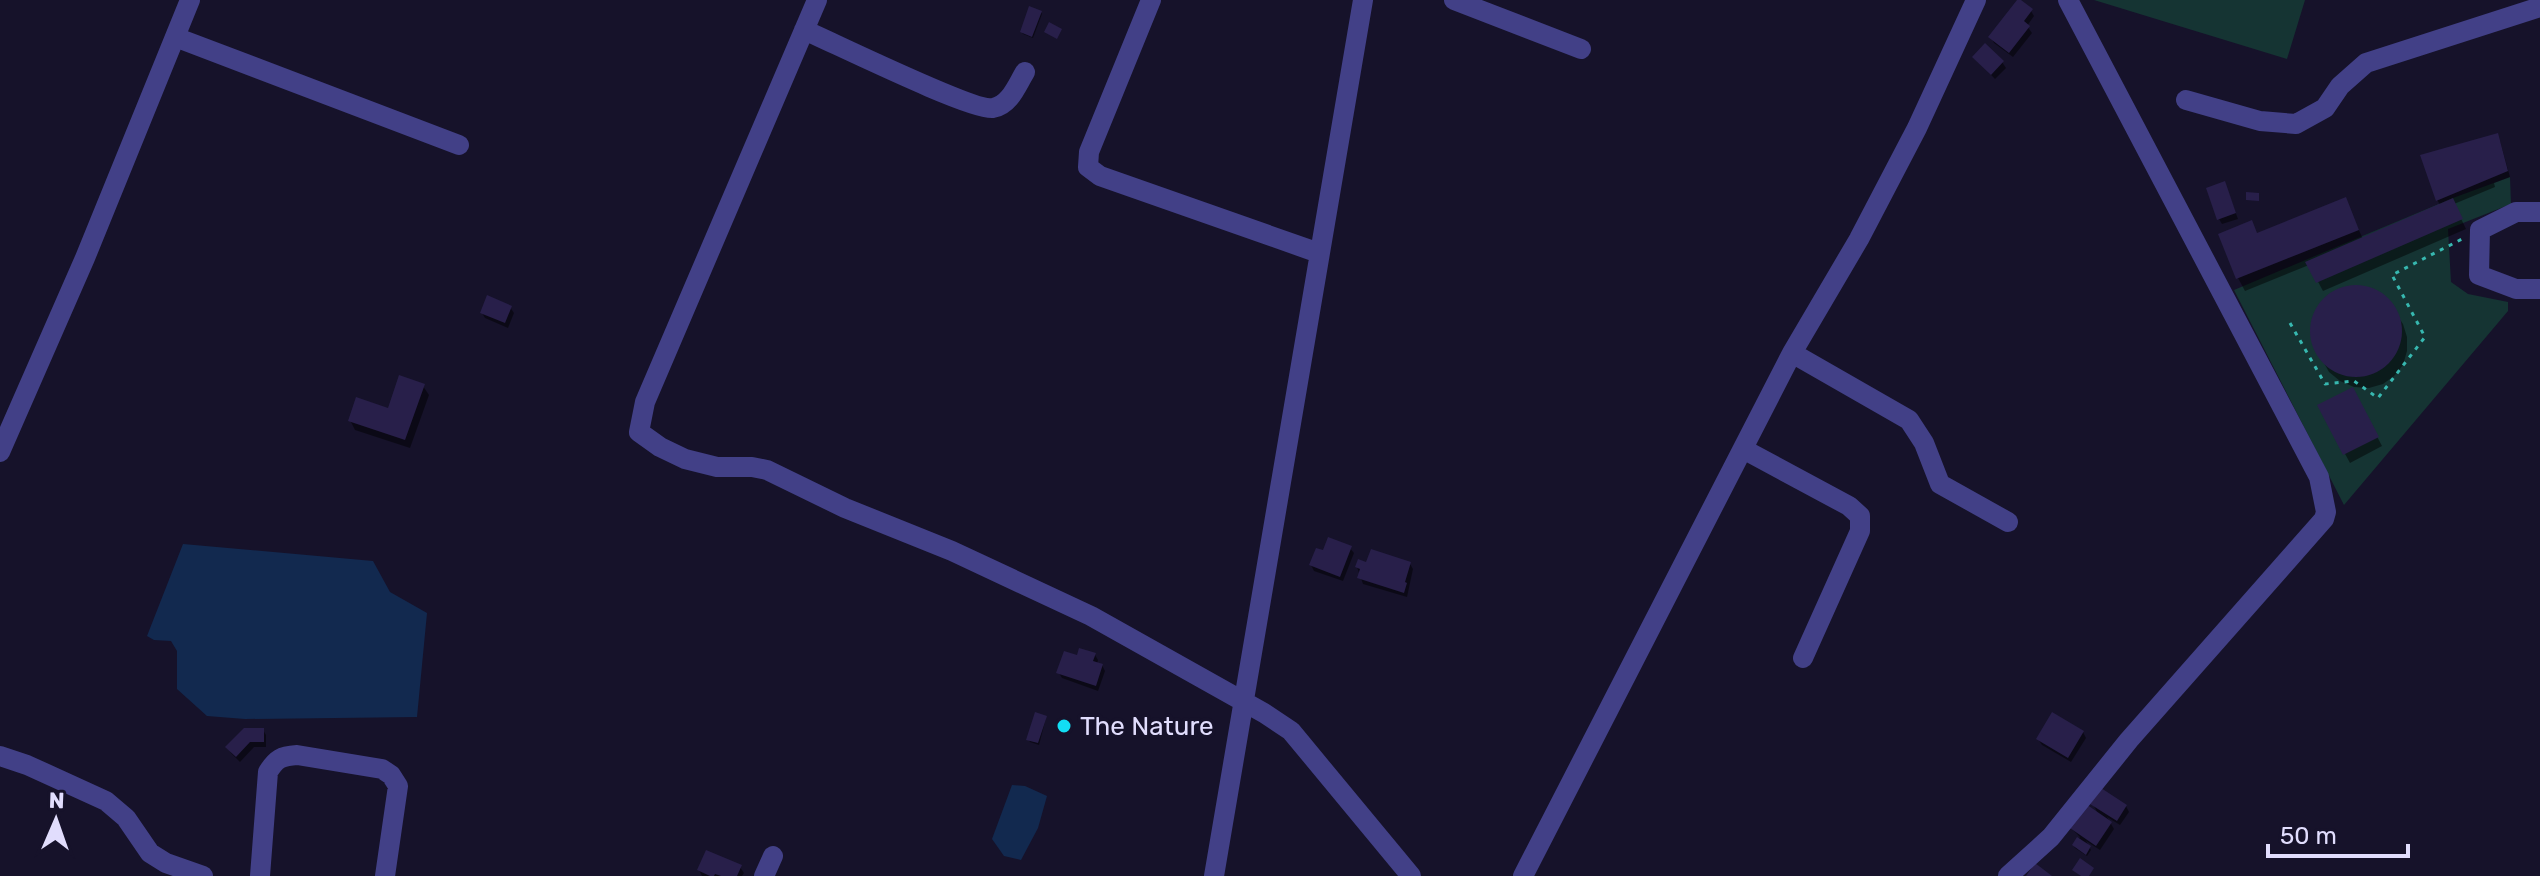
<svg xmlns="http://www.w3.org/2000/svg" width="2540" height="876" viewBox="0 0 2540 876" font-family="Rubik,sans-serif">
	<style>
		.green { fill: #153433 }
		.water { fill: #12294f }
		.shadow { fill: #0007 }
		.building { fill: #281f4a }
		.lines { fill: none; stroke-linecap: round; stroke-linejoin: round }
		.path { stroke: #37b8b0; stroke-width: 3; stroke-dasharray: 4 6; stroke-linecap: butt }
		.minor { stroke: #424087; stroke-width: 20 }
		.poi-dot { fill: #12def4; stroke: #16122a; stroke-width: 3 }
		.labels { text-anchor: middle; stroke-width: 7; stroke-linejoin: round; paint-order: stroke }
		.poi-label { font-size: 26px; fill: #e1ddfd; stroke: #16122a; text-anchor: start }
	</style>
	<rect width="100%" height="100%" fill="#16122a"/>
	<path class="green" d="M 2094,0 L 2305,0 L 2287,59 Z
		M 2510,177 L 2511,204 L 2448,229 L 2451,282 L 2468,294 L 2508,302 L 2508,311 L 2344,505 L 2234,290 L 2453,198 Z"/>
	<path class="water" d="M 183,544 L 373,561 L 390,592 L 427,613 L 417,717 L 245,719 L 207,716 L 177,689 L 177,651 L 171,641 L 154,640 L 147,636 Z
		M 1012,785 L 1025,786 L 1047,796 L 1038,828 L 1021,860 L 1004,856 L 992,839 Z"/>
	<path class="shadow" d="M 2031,11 L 2034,16 L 2027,26 L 2032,33 L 2013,57 L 1994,43 L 1991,37 Z
		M 1041,12 L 1042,14 L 1033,38 L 1023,34 L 1022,32 Z
		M 1974,57 L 2002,62 L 2006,68 L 1995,79 Z
		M 2500,141 L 2510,177 L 2494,183 L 2495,187 L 2454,204 L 2466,229 L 2323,291 L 2309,265 L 2245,291 L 2238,278 L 2220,235 L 2258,235 L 2345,200 L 2363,239 L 2441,206 L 2437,200 Z
		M 2227,189 L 2238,219 L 2222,224 L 2219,219 Z
		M 2361,287 L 2375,291 L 2386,299 L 2403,324 L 2407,337 L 2407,351 L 2403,365 L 2394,376 L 2383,384 L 2369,388 L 2354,387 L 2340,381 L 2329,372 L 2314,345 L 2312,330 L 2314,316 L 2322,303 L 2333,293 L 2347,288 Z
		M 510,307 L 514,313 L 508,328 L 485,318 L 482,313 Z
		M 423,386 L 429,395 L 410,448 L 355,430 L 350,420 L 389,410 Z
		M 2357,398 L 2382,446 L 2350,463 L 2319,406 Z
		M 1350,548 L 1354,553 L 1343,581 L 1314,571 L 1311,565 L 1324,553 Z
		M 1368,564 L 1410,564 L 1413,569 L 1407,597 L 1363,584 L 1357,567 Z
		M 1095,655 L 1098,660 L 1097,664 L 1102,665 L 1105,671 L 1098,691 L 1062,678 L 1059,673 L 1078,658 Z
		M 1046,718 L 1039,745 L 1030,742 L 1028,739 Z
		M 263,730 L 266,735 L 266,747 L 254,747 L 240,762 L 231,753 L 228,748 Z
		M 2083,732 L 2086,738 L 2071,762 L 2042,745 L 2038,739 Z
		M 2093,804 L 2126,806 L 2129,812 L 2120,825 L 2107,817 L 2114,829 L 2100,850 L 2086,841 L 2091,850 L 2087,856 L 2075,848 L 2074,846 L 2080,837 L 2069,826 L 2099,816 Z
		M 740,867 L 744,873 L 742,876 L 702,876 L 699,870 Z"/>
	<path class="building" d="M 2017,0 L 2021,0 L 2033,9 L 2024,21 L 2030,26 L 2009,53 L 1988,37 Z
		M 1029,6 L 1042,11 L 1032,37 L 1020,32 Z
		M 1049,22 L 1062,29 L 1057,39 L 1044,32 Z
		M 1985,43 L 2004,61 L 1991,75 L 1972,57 Z
		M 2498,133 L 2508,171 L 2436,201 L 2420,155 Z
		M 2225,181 L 2236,213 L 2217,220 L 2206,188 Z
		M 2246,192 L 2259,193 L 2259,201 L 2246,200 Z
		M 2346,197 L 2359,230 L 2236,279 L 2218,234 L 2252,220 L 2257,233 Z
		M 2453,198 L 2463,219 L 2316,283 L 2305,262 Z
		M2310 331a46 46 0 1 1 92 0a46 46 0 1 1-92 0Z
		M 487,295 L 512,306 L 505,323 L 480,313 Z
		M 399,375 L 425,384 L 405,440 L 348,421 L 356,397 L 388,408 Z
		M 2353,387 L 2379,437 L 2343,455 L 2317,405 Z
		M 1328,537 L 1352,546 L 1340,577 L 1309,565 L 1316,548 L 1323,550 Z
		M 1371,549 L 1411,562 L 1405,582 L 1407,583 L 1404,593 L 1357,578 L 1360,569 L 1355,567 L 1358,559 L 1366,562 Z
		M 1079,648 L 1096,653 L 1093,661 L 1103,664 L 1096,686 L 1056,673 L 1064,651 L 1077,655 Z
		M 1035,712 L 1047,716 L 1038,743 L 1026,740 Z
		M 2052,712 L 2084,731 L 2068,758 L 2036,739 Z
		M 244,728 L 264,728 L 264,742 L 250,742 L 236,757 L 225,747 Z
		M 2101,788 L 2127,805 L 2117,821 L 2090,804 Z
		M 2083,802 L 2112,822 L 2096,846 L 2067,826 Z
		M 2077,837 L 2091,846 L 2086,855 L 2072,845 Z
		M 706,850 L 742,865 L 737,876 L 721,876 L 715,874 L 714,876 L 710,876 L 697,870 Z
		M 2080,858 L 2094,868 L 2089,876 L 2081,876 L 2072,870 Z
		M 2035,863 L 2052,876 L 2026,876 Z"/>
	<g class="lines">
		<path class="path" d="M 2290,323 L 2325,384 L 2354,381 L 2378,398 L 2425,337 L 2392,275 L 2462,239"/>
		<path class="minor" d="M 817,0 L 645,402 L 639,432 L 660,447 L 685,459 L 717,467 L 752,467 L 767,470 L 845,508 L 952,551 L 1091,616 L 1264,713 L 1291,731 L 1411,876
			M 1151,0 L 1089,152 L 1088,167 L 1100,176 L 1319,253
			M 1454,0 L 1581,49
			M 804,30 C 832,42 974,112 993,108 C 1010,105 1017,85 1025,72
			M 175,37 L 459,145
			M 2186,100 L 2260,121 L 2296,124 L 2325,108 L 2340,86 L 2366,63 L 2540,7
			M 2540,212 L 2516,212 L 2480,230 L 2479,275 L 2516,289 L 2540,289
			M 1792,353 L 1909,420 L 1924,443 L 1940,484 L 2008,522
			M 1743,449 L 1849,506 L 1860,516 L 1860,531 L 1803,658
			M 0,452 L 85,258 L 190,0
			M 0,756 L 27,765 L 106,801 L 126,818 L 150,853 L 166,863 L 203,876
			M 260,876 L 268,772 C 276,759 281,756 297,755 L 382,769 L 391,775 L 398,786 L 385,876
			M 764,876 L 773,856
			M 1214,876 L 1363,0
			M 1523,876 L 1792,353 L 1859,239 L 1917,128 L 1976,0
			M 2008,876 L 2051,837 L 2129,740 L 2324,519 L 2326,512 L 2319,477 L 2068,0"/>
	</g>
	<circle class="poi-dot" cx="1064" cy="726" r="8"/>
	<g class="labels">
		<g class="poi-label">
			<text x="1080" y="735">The Nature</text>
		</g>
	</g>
	<g transform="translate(56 820) rotate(2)" stroke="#16122a" stroke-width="6" paint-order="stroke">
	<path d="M0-6L14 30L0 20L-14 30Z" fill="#e1ddfd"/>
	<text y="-12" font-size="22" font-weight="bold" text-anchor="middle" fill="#e1ddfd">N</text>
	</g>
	<path d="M2268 844v12h140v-12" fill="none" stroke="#e1ddfd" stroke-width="4"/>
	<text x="2280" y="844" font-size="24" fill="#e1ddfd" stroke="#16122a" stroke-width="6" paint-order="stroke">50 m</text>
</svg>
